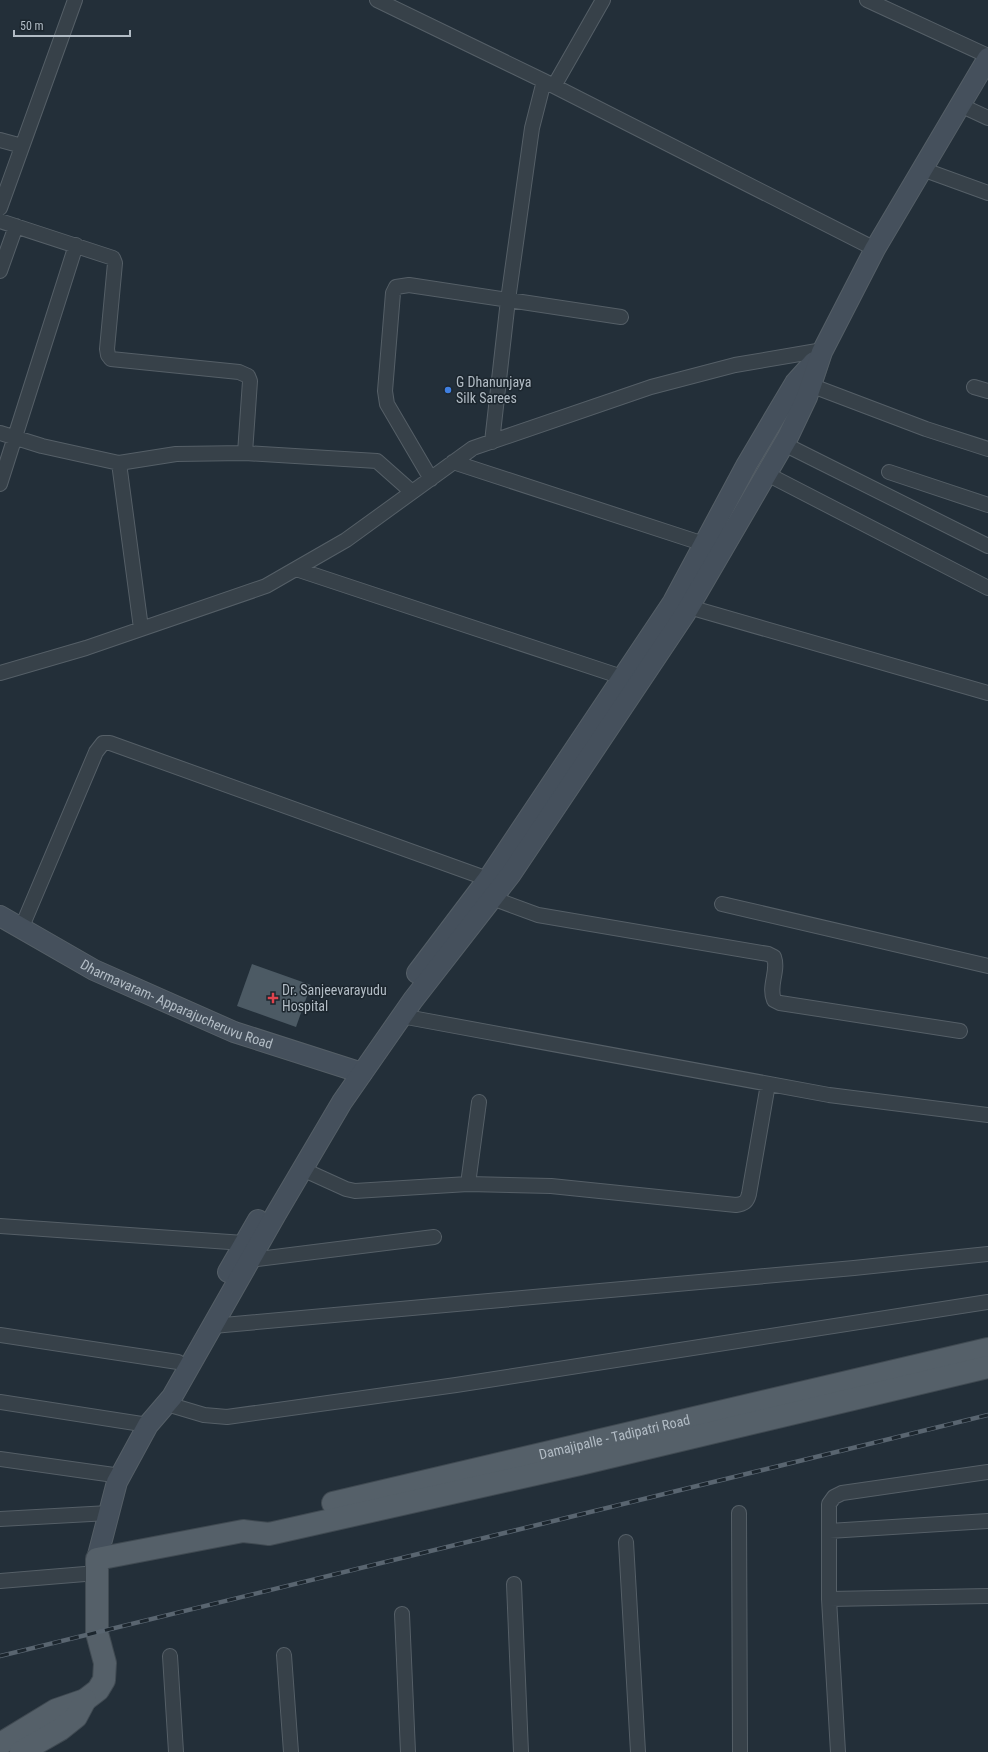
<svg xmlns="http://www.w3.org/2000/svg" width="988" height="1752" viewBox="0 0 988 1752" font-family="'Roboto Condensed',sans-serif">
	<style>
		.building { fill: #4c5a64 }
		.lines { fill: none; stroke-linecap: round; stroke-linejoin: round }
		.street-casing { stroke: #555f67; stroke-width: 16 }
		.secondary-casing { stroke: #555f67; stroke-width: 22 }
		.primary-casing { stroke: #404a52; stroke-width: 24 }
		.street { stroke: #374149; stroke-width: 14 }
		.secondary { stroke: #45505c; stroke-width: 20 }
		.primary { stroke: #556069; stroke-width: 22 }
		.rail-casing { stroke: #596570; stroke-width: 4.5 }
		.rail { stroke: #1c262e; stroke-width: 3; stroke-dasharray: 9; stroke-linecap: butt }
		.shop-dot { fill: #3f7fe0; stroke: #1c262e; stroke-width: 1.5 }
		.health-dot { fill: #e0444e; stroke: #1c262e; stroke-width: 1.5 }
		.labels { text-anchor: middle; stroke-width: 3; stroke-linejoin: round; paint-order: stroke }
		.poi-label { font-size: 14px; fill: #b2bcc5; stroke: #1c262e; text-anchor: start }
		.street-label { font-size: 14px; fill: #b2bcc5; stroke: #1c262e }
	</style>
	<rect width="100%" height="100%" fill="#232f39"/>
	<path class="building" d="M 252,964 L 311,985 L 296,1027 L 237,1006 Z"/>
	<g class="lines">
		<g class="street-casing">
			<path id="street" d="M 377,0 L 544,81 L 875,249
				M 867,0 L 988,56
				M 554,86 L 603,0
				M 960,105 L 988,118
				M 0,140 L 22,146
				M 922,169 L 988,193
				M 0,208 L 75,0
				M 0,221 L 113,258 L 115,263 L 107,349 L 108,355 L 111,359 L 239,372 L 248,376 L 250,381 L 245,453
				M 0,271 L 16,226
				M 810,385 L 926,429 L 988,449
				M 974,387 L 988,391
				M 0,433 L 42,446 L 119,463 L 176,454 L 245,453 L 377,461 L 412,492
				M 492,442 L 508,300 L 532,128 L 544,81
				M 784,444 L 988,546
				M 453,462 L 704,544
				M 119,463 L 141,628
				M 889,472 L 988,505
				M 767,474 L 988,588
				M 431,479 L 387,404 L 385,391 L 393,293 L 396,287 L 409,285 L 621,317
				M 0,484 L 76,245
				M 296,569 L 631,680
				M 689,607 L 988,693
				M 0,673 L 86,648 L 266,586 L 346,540 L 473,448 L 651,387 L 735,365 L 823,350
				M 492,898 L 538,915 L 768,954 L 774,957 C 779,971 768,986 774,1000 L 780,1003 L 960,1031
				M 722,904 L 988,966
				M 21,929 L 96,752 L 103,743 L 110,743 L 488,879
				M 401,1016 L 829,1095 L 988,1115
				M 302,1169 L 346,1189 L 355,1191 L 468,1184 L 551,1186 L 736,1205 C 744,1204 747,1202 749,1194 L 768,1084
				M 468,1184 L 479,1102
				M 0,1226 L 244,1243
				M 250,1260 L 434,1237
				M 213,1326 L 854,1268 L 988,1254
				M 0,1335 L 178,1362
				M 0,1402 L 148,1425
				M 167,1404 L 204,1415 L 227,1417 L 456,1385 L 988,1302
				M 0,1459 L 121,1476
				M 739,1513 L 740,1752
				M 0,1519 L 109,1513
				M 829,1531 L 988,1521
				M 626,1542 L 638,1752
				M 0,1581 L 97,1573
				M 514,1584 L 521,1752
				M 829,1599 L 988,1596
				M 402,1614 L 408,1752
				M 284,1655 L 291,1752
				M 170,1656 L 176,1752
				M 838,1752 L 829,1599 L 829,1504 L 834,1497 L 842,1493 L 988,1472"/>
		</g>
		<g class="secondary-casing">
			<g id="secondary">
				<path id="s1" d="M 0,916 L 94,970 L 234,1032 L 362,1073"/>
				<path d="M 417,973 L 488,879 L 673,602 L 747,464 L 795,383 L 814,362"/>
				<path d="M 228,1272 L 258,1220"/>
				<path d="M 97,1559 L 117,1482 L 148,1425 L 172,1397 L 276,1214 L 342,1102 L 413,1000 L 511,874 L 685,614 L 788,437 L 807,397 L 822,352 L 875,249 L 988,58"/>
			</g>
		</g>
		<g class="primary-casing">
			<g id="primary">
				<path id="s2" d="M 333,1503 L 988,1349"/>
				<path d="M 0,1744 L 56,1710 L 85,1700 L 98,1690 L 104,1680 L 105,1663 L 97,1633 L 97,1559 L 243,1531 L 269,1534 L 580,1464 L 988,1367"/>
				<path d="M 21,1752 L 61,1729 L 76,1717 L 85,1700"/>
			</g>
		</g>
		<use href="#street" class="street"/>
		<use href="#secondary" class="secondary"/>
		<use href="#primary" class="primary"/>
		<g class="rail-casing">
			<path id="rail" d="M 0,1656 L 988,1415"/>
		</g>
		<use href="#rail" class="rail"/>
	</g>
	<circle class="shop-dot" cx="448" cy="390" r="4"/>
	<path class="health-dot" d="M271 992h4v4h4v4h-4v4h-4v-4h-4v-4h4z"/>
	<g class="labels">
		<g class="poi-label">
			<text x="456" y="387">G Dhanunjaya<tspan x="456" dy="16">Silk Sarees</tspan></text>
			<text x="282" y="995">Dr. Sanjeevarayudu<tspan x="282" dy="16">Hospital</tspan></text>
		</g>
		<g class="street-label">
			<text dy="5" stroke="none"><textPath href="#s1" startOffset="198">Dharmavaram- Apparajucheruvu Road</textPath></text>
			<text dy="5" stroke="none"><textPath href="#s2" startOffset="289">Damajipalle - Tadipatri Road</textPath></text>
		</g>
	</g>
	<path d="M14 30v6h116v-6" fill="none" stroke="#b2bcc5" stroke-width="2"/>
	<text x="20" y="30" font-size="12" fill="#b2bcc5" stroke="#1c262e" stroke-width="3" paint-order="stroke">50 m</text>
</svg>
